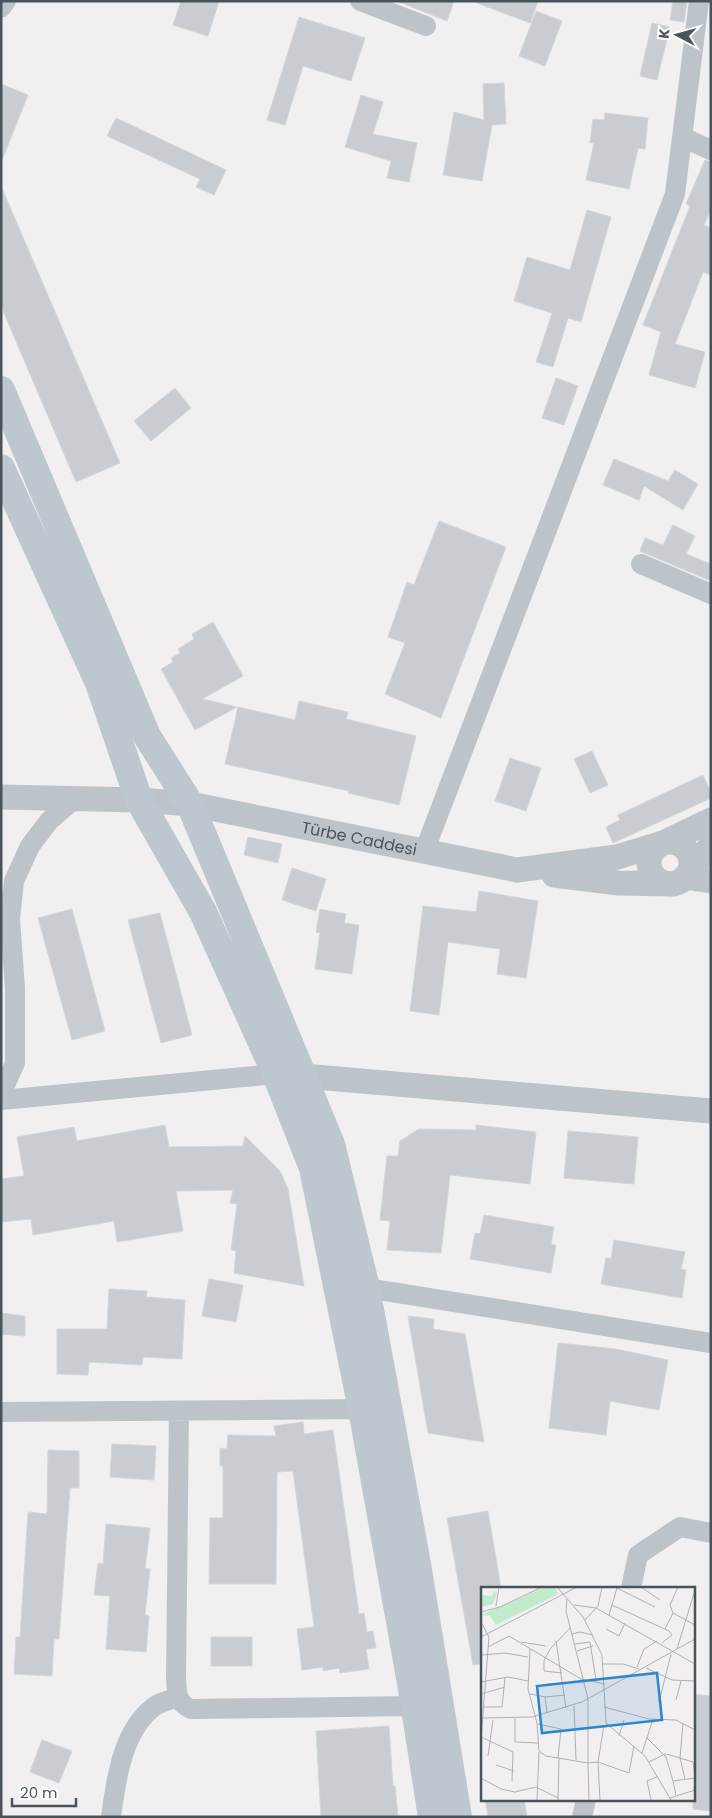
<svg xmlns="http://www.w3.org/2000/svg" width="712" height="1818" viewBox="0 0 712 1818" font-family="Poppins,sans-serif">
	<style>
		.building { fill: #c9ccd1; stroke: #d3d6d9 }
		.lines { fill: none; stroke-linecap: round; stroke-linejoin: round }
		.minor { stroke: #bcc4ca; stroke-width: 20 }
		.tertiary { stroke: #bcc4ca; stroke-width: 25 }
		.secondary { stroke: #bcc7ce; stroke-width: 28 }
		.labels { text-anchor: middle; stroke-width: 4; stroke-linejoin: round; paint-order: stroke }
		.street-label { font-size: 16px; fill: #49545a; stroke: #fff }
		.inset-road { fill: none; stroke: #aeb1b3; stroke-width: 1 }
		.view { fill: #2d86cc; fill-opacity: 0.15; stroke: #2d86cc; stroke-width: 2.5 }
		.inset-edge { fill: none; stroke: #49545a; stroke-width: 2.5 }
	</style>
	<rect width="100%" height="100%" fill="#f1efef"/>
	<path class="building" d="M 181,1 L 219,1 L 208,36 L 173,25 Z
		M 397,1 L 454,1 L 447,21 Z
		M 477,1 L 538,1 L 530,23 L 477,3 Z
		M 673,1 L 687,2 L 684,22 L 670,20 Z
		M 536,11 L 562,21 L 545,66 L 519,56 Z
		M 299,17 L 365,38 L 351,81 L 303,66 L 285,125 L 267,120 Z
		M 652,23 L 670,27 L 657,80 L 640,76 Z
		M 504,83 L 506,124 L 492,125 L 482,181 L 443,175 L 454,112 L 484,120 L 483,84 Z
		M 1,84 L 28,95 L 2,160 L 1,160 Z
		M 361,95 L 383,102 L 373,134 L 417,143 L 409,182 L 387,178 L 391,161 L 345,147 Z
		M 605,113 L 648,118 L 645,149 L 638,148 L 629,189 L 586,180 L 594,143 L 590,143 L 593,119 L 604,120 Z
		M 116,118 L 226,170 L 214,195 L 196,187 L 200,179 L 107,136 Z
		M 705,160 L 711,162 L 711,210 L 704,225 L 711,228 L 711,275 L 703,272 L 675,344 L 705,352 L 695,388 L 649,375 L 661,332 L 643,325 L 690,206 L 686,204 Z
		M 1,186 L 120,463 L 76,482 L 1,306 Z
		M 587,210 L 611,217 L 581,322 L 568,318 L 553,367 L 536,362 L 552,313 L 514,301 L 527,257 L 570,270 Z
		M 556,378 L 578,386 L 564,425 L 542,418 Z
		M 175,388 L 191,408 L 151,441 L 134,421 Z
		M 614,459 L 668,481 L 675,470 L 698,484 L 683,510 L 644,486 L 639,500 L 603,485 Z
		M 439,521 L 506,547 L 441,718 L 385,694 L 405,643 L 388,637 L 407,582 L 414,585 Z
		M 673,525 L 695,536 L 686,554 L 711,564 L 711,581 L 640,551 L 645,538 L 663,545 Z
		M 213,622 L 243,676 L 202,699 L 237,707 L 195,730 L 161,669 L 173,662 L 171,658 L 180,653 L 178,649 L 194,639 L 192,634 Z
		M 299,701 L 348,712 L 346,719 L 416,736 L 399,805 L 348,793 L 349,791 L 225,764 L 238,707 L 295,720 Z
		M 592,751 L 608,785 L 590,793 L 574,759 Z
		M 510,758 L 541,768 L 526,811 L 495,801 Z
		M 703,775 L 711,793 L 711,798 L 613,843 L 606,827 L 620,820 L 618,815 Z
		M 248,837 L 282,844 L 278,863 L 244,855 Z
		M 292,868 L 326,879 L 316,911 L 282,900 Z
		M 479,891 L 538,901 L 526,978 L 497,974 L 500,949 L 448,942 L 439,1015 L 410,1011 L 423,906 L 476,912 Z
		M 72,909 L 105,1031 L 72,1040 L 38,918 Z
		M 320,909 L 346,914 L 344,923 L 359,925 L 352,974 L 315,969 L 320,933 L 316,932 Z
		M 160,913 L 192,1035 L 161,1043 L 128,920 Z
		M 165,1125 L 169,1147 L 243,1146 L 245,1136 L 280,1171 L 288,1189 L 304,1286 L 234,1273 L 236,1251 L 231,1250 L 237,1204 L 230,1203 L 233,1190 L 176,1191 L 183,1231 L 117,1242 L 114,1221 L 33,1235 L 31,1219 L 1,1222 L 1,1179 L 24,1176 L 17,1137 L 74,1127 L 77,1141 Z
		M 476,1125 L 536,1132 L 530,1184 L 450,1175 L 441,1253 L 387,1250 L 390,1221 L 380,1220 L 387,1156 L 398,1156 L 400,1141 L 419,1129 L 476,1130 Z
		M 568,1131 L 638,1137 L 634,1184 L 564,1178 Z
		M 484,1215 L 554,1227 L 551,1244 L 556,1245 L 551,1273 L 470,1259 L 475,1233 L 480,1234 Z
		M 614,1240 L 685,1252 L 681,1269 L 686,1270 L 682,1298 L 601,1284 L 606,1258 L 611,1259 Z
		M 209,1279 L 243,1285 L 236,1322 L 202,1316 Z
		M 109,1289 L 147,1291 L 146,1297 L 185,1300 L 182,1359 L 143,1357 L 142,1365 L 89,1362 L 88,1375 L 57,1374 L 57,1329 L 107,1329 Z
		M 1,1313 L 25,1316 L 25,1336 L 1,1334 Z
		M 408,1316 L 434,1319 L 433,1329 L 465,1334 L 484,1442 L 428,1433 Z
		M 558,1343 L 616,1349 L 668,1360 L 659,1410 L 610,1401 L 606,1435 L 549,1428 Z
		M 303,1422 L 304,1434 L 333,1430 L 359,1614 L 364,1613 L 367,1632 L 373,1631 L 376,1648 L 366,1649 L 369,1669 L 340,1673 L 339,1668 L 323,1671 L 323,1667 L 302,1670 L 297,1629 L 314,1627 L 293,1471 L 277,1472 L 276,1584 L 209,1584 L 210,1518 L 223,1518 L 223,1466 L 220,1466 L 220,1448 L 227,1449 L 228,1435 L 276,1436 L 274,1426 Z
		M 112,1444 L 156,1446 L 154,1480 L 110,1477 Z
		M 48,1450 L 79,1451 L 79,1488 L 70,1488 L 59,1639 L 54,1639 L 52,1676 L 14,1674 L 16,1637 L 20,1637 L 28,1512 L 47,1514 Z
		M 488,1511 L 501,1588 L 482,1588 L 482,1664 L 473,1665 L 447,1518 Z
		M 106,1524 L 150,1528 L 145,1568 L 150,1569 L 145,1615 L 149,1616 L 146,1652 L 106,1649 L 110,1596 L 94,1595 L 98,1563 L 103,1564 Z
		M 211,1637 L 252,1637 L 252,1666 L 211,1666 Z
		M 693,1694 L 711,1696 L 711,1811 L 693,1809 Z
		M 389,1726 L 393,1786 L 395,1786 L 398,1817 L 321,1817 L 316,1731 Z
		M 42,1740 L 72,1751 L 59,1783 L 30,1772 Z
		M 485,1799 L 524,1799 L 527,1817 L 488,1817 Z"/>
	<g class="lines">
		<path class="minor" d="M 360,1 L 426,26
			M 1,8 L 6,1
			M 682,137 L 711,150
			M 641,564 L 711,594
			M 424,852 L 675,194 L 699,1
			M 1,1094 L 15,1063 L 15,988 L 10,919 L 14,881 L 30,846 L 49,821 L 74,799
			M 1,1100 L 276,1074 L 288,1075
			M 366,1288 L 711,1343
			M 1,1412 C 122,1412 242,1409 362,1409 L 374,1411
			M 179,1412 L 176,1678 C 177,1693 176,1702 191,1709 L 414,1706
			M 631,1588 L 638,1555 L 680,1527 L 711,1533
			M 111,1817 C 116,1780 122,1730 155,1706 C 161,1702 170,1700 177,1697
			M 582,1817 L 586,1799"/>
		<g class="tertiary">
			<path id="s1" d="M 1,797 L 139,800 L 190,804 L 517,870 L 617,857 L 663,843 L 711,820"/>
			<circle cx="670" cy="863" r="21"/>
			<path d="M 690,871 L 711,845"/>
			<path d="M 554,875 L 619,883 L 673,884"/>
			<path d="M 685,877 L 711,881"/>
			<path d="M 303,1076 L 711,1111"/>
		</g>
		<path class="secondary" d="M 1,390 L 147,736 L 190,804 L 331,1144 L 366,1288 L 417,1564 L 458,1817
			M 1,468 L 99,683 L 139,800 L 203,912 L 276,1074 L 313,1168 L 362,1409 L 411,1683 L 432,1817"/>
	</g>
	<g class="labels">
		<g class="street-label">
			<text dy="6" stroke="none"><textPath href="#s1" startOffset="362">Türbe Caddesi</textPath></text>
		</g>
	</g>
	<g transform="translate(481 1587)">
		<rect width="214" height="214" fill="#f1efef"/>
		<path d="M 64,0 L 74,0 L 77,7 L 15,38 L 9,29 L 0,28 ZM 13,4 L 16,6 L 12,17 L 0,20 L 0,8 L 11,9 Z" fill="#c2eacc"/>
		<path class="inset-road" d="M 76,0 L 102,30 L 121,68 L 125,136 L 164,169 L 190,213M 160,0 L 179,13M 136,1 L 174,20M 93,18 L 115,21 L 214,77M 131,18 L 188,44 L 191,48 L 181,56M 15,19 L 18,0M 0,25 L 19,20 L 61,0M 192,26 L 214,38M 128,28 L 136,1M 104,33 L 117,19 L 121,0M 0,35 L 8,50 L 0,152M 125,42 L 138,49 L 144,36M 184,42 L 192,26 L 189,18 L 197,0M 91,47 L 99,45 L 112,48M 0,50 L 96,0M 75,54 L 85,121M 40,55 L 65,59M 94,57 L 109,55 L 115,93M 7,60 L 28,49 L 100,92 L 124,97M 49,62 L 47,102 L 56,136 L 58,164 L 65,169 L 107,176 L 107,112 L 85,24 L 86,12M 196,62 L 214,3M 96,64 L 112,59M 0,68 L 24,66 L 47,70M 122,77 L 142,77 L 158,82M 156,80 L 163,62 L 176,54M 165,81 L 191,93 L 214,94M 81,86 L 63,84 L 63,74 L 69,62 L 89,41M 0,95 L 27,90 L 47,94M 67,97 L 83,96M 0,107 L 24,100M 49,107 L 65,110M 195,113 L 200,94M 178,115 L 190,67M 93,119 L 95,173M 2,120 L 21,120 L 24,90M 123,120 L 168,132 L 195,133 L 214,143M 66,126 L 64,110 L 84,108M 0,131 L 51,130 L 101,115 L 214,52M 34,132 L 34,155 L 57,156M 57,137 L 80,142 L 77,171M 202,137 L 199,171 L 204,192M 138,149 L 143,133M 0,150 L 32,165 L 31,194M 166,151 L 185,170 L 192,194M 161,166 L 172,132M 7,169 L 12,133M 168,175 L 184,167 L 189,168 L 212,175 L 214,187M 15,178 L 33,184M 0,191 L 20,202 L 34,205 L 55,200 L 77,211M 195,208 L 192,194 L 214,191M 189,211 L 214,203M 56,213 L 58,165M 77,213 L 78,171M 108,213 L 107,176 L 117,175 L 123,138M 119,213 L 117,175 L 148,186 L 153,159M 170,213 L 166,194 L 176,190"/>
		<path class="view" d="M 176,86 L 181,133 L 61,146 L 56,99 Z"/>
		<rect width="214" height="214" class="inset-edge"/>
	</g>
	<rect width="712" height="1818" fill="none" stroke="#49545a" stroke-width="5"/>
	<g transform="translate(677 35) rotate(276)" stroke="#ffffff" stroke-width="4" paint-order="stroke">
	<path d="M0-4L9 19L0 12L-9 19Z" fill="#49545a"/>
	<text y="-8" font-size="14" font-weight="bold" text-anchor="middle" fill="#49545a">K</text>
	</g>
	<path d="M12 1798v8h64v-8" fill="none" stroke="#49545a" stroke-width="2.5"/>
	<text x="20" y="1798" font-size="15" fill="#49545a" stroke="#ffffff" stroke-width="4" paint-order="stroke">20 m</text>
</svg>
